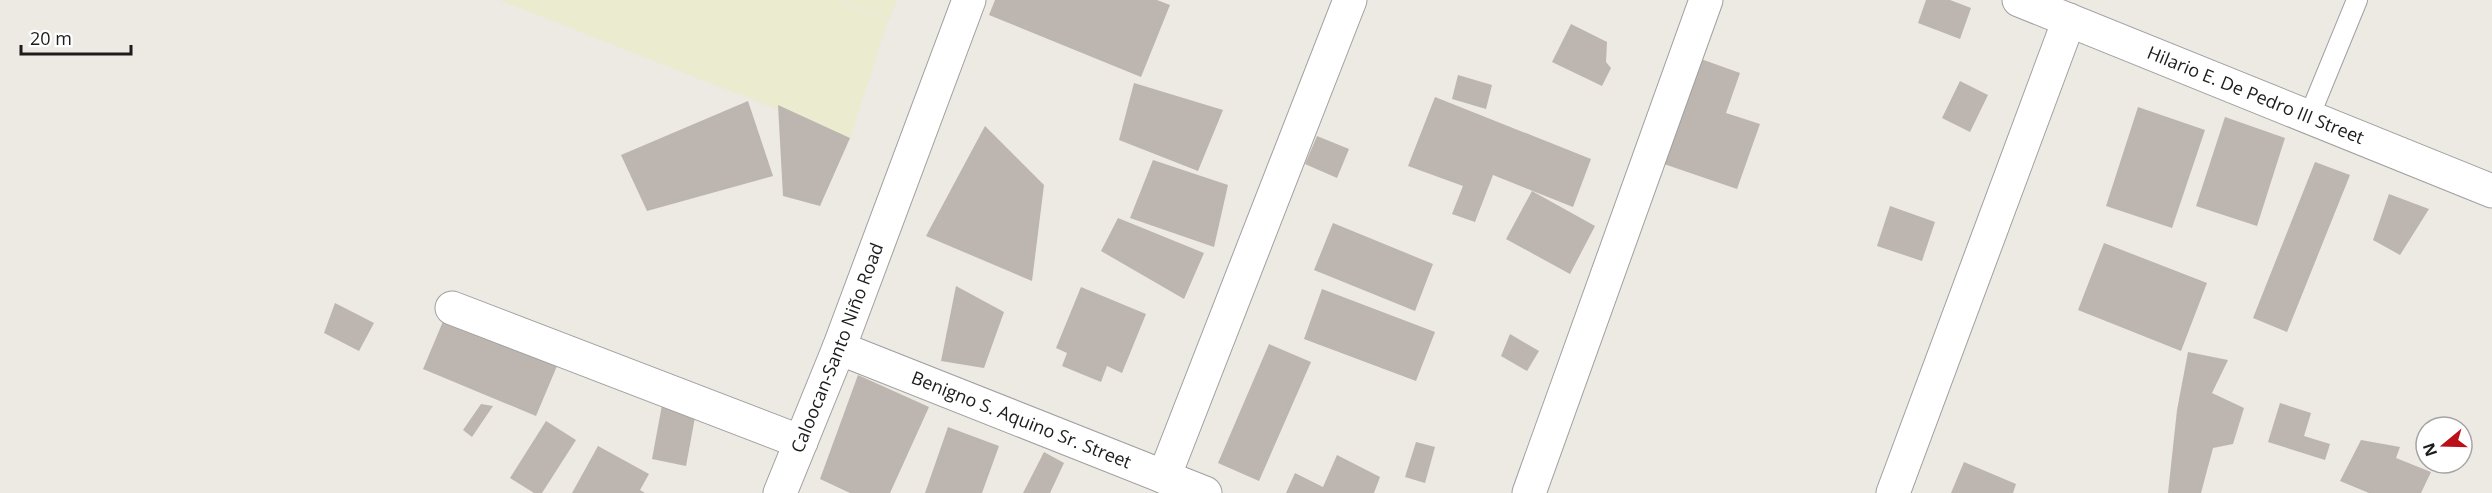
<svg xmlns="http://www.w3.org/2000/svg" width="2492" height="493" viewBox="0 0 2492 493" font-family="'Open Sans',sans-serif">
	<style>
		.farmland { fill: #eaebcf }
		.building { fill: #bdb5b0 }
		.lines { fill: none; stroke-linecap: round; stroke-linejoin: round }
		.service-casing { stroke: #a0a0a0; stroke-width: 22 }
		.minor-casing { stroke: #a0a0a0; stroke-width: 35 }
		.tertiary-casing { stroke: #a0a0a0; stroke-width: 35 }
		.service { stroke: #fff; stroke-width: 20 }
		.minor { stroke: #fff; stroke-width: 33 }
		.tertiary { stroke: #fff; stroke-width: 33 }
		.labels { text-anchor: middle; stroke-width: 6; stroke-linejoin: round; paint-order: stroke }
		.street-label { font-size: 18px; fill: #1c1c1c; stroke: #fff }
	</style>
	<rect width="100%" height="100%" fill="#ede9e3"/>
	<path class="farmland" d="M 499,0 L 839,0 L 888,21 L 850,138 Z
		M 842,0 L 897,0 L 889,20 Z"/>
	<path class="building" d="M 995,0 L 1157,0 L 1170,5 L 1141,77 L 989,15 Z
		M 1926,0 L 1950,0 L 1971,8 L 1960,39 L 1918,23 Z
		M 1571,24 L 1607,42 L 1606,62 L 1611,68 L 1602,86 L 1552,62 Z
		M 1701,59 L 1740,73 L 1726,113 L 1760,124 L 1737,189 L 1664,164 Z
		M 1458,75 L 1492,85 L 1486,109 L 1452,99 Z
		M 1960,81 L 1988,95 L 1970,132 L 1942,118 Z
		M 1134,83 L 1223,110 L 1198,171 L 1119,140 Z
		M 1435,97 L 1591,159 L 1573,207 L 1493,175 L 1475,222 L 1452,214 L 1463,186 L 1408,166 Z
		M 748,101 L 773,176 L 647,211 L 621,155 Z
		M 778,105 L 850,138 L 820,206 L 783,196 Z
		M 2138,107 L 2205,130 L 2172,228 L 2106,206 Z
		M 2225,117 L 2285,138 L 2257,226 L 2196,206 Z
		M 985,126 L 1044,185 L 1032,281 L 926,236 Z
		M 1317,136 L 1349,149 L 1337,178 L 1305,164 Z
		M 1153,160 L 1228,185 L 1214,247 L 1130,218 Z
		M 2315,162 L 2350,175 L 2287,332 L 2253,318 Z
		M 1532,191 L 1595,226 L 1570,274 L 1506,239 Z
		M 2389,194 L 2429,209 L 2400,255 L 2373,240 Z
		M 1890,206 L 1935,222 L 1922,261 L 1877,246 Z
		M 1118,218 L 1204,253 L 1184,299 L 1101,251 Z
		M 1333,223 L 1433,264 L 1415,311 L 1314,270 Z
		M 2104,243 L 2207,283 L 2181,351 L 2078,310 Z
		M 956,286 L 1004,312 L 984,368 L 941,361 Z
		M 1081,287 L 1146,314 L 1122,373 L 1107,366 L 1101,382 L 1062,366 L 1067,353 L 1056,348 Z
		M 1322,289 L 1435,332 L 1416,381 L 1304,339 Z
		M 335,303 L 374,323 L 359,351 L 324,333 Z
		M 444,319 L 557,366 L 536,416 L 423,369 Z
		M 1510,334 L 1539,351 L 1527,371 L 1501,356 Z
		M 1269,344 L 1311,362 L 1259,481 L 1218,463 Z
		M 2188,352 L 2228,360 L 2212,393 L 2244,408 L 2233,444 L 2213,448 L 2201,493 L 2168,493 L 2177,410 Z
		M 858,375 L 929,407 L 890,493 L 850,493 L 820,479 Z
		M 2280,403 L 2311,413 L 2304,436 L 2330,444 L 2325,460 L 2268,442 Z
		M 481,404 L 493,406 L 472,437 L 463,430 Z
		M 662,405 L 696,412 L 686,466 L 652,459 Z
		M 546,421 L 576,440 L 542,493 L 534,493 L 510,478 Z
		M 948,427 L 999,446 L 982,493 L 925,493 Z
		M 2361,440 L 2400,447 L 2396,458 L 2431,472 L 2421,493 L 2369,493 L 2340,481 Z
		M 1416,442 L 1435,447 L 1425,483 L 1405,477 Z
		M 598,446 L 649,474 L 640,490 L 645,493 L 572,493 Z
		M 1044,452 L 1064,463 L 1050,493 L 1023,493 Z
		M 1337,455 L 1380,477 L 1374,493 L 1286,493 L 1295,473 L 1323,487 Z
		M 1964,462 L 2016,484 L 2013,493 L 1951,493 Z"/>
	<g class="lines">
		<g class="service-casing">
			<path id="service" d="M 2309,117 L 2357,0"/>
		</g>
		<g class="minor-casing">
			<g id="minor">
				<path d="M 452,308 L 801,442"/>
				<path id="s1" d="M 839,348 L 1205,493"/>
				<path d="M 1164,477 L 1350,0"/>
				<path d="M 1529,493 L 1706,0"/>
				<path d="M 1893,493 L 2069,20"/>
			</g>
		</g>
		<g class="tertiary-casing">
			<g id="tertiary">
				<path id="s2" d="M 2019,0 L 2492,191"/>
				<path id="s3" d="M 780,493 L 839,348 L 969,0"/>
			</g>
		</g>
		<use href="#service" class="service"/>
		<use href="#minor" class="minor"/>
		<use href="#tertiary" class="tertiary"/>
	</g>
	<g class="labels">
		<g class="street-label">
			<text dy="6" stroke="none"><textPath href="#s2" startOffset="255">Hilario E. De Pedro III Street</textPath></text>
			<text dy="6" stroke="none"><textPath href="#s3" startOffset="156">Caloocan-Santo Niño Road</textPath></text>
			<text dy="6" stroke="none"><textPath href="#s1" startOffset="196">Benigno S. Aquino Sr. Street</textPath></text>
		</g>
	</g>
	<g transform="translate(2444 445) rotate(251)"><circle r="28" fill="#ffffff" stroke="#a4a4a4" stroke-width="1.5"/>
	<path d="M0-4.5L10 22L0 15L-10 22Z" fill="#b91019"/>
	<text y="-9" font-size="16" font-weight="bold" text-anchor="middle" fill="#1c1c1c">N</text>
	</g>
	<path d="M21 45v9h110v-9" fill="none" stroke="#1c1c1c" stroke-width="3"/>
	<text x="30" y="45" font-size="18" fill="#1c1c1c" stroke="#ffffff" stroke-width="4.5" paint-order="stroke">20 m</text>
</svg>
